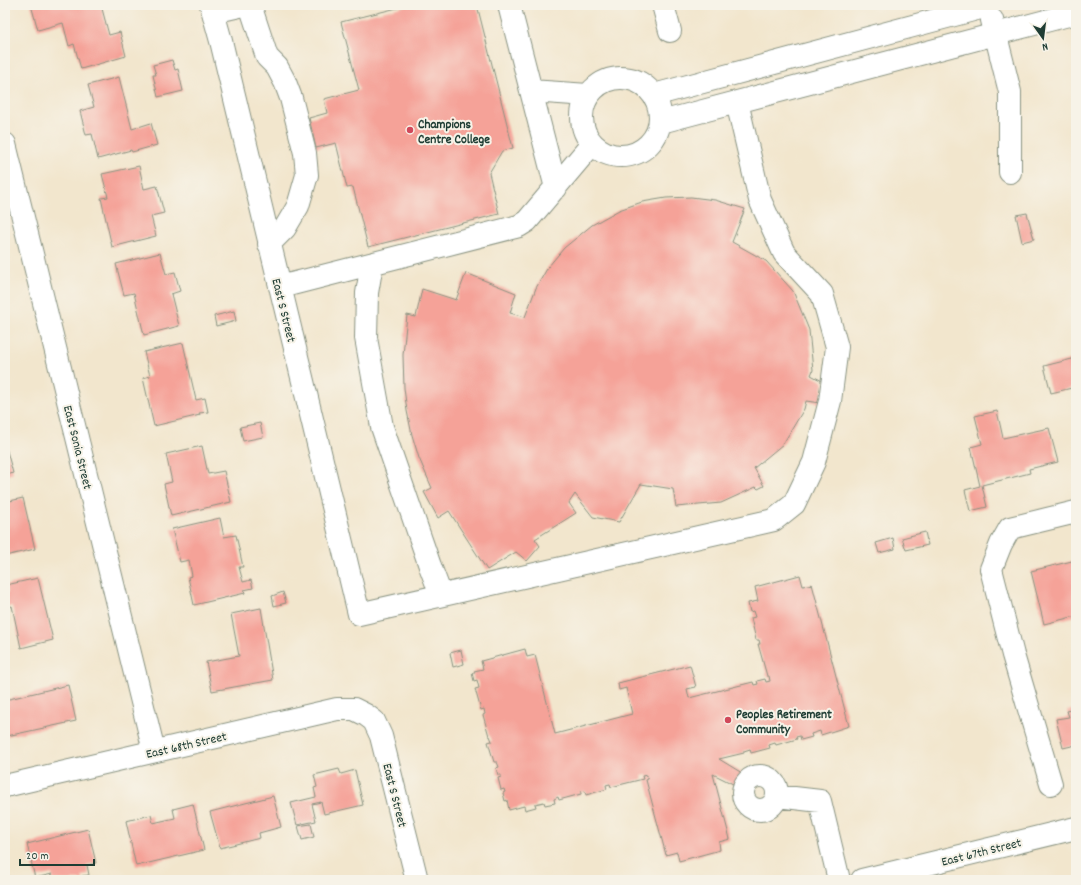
<svg xmlns="http://www.w3.org/2000/svg" width="1081" height="885" viewBox="0 0 1081 885" font-family="Dekko,sans-serif">
	<style>
		.building { fill: #f5a298 }
		.lines { fill: none; stroke-linecap: round; stroke-linejoin: round }
		.minor-casing { stroke: #889280; stroke-width: 24 }
		.minor { stroke: #fff; stroke-width: 22 }
		.poi-dot { fill: #d1495b; stroke: #f7f3e8; stroke-width: 1.5 }
		.labels { text-anchor: middle; stroke-width: 4; stroke-linejoin: round; paint-order: stroke }
		.poi-label { font-size: 13px; font-weight: bold; fill: #1f3d34; stroke: #f7f3e8; text-anchor: start }
		.street-label { font-size: 13px; fill: #1f3d34; stroke: #f7f3e8 }
	</style>
	<rect width="100%" height="100%" fill="#f7f3e8"/>
	<filter id="ink" filterUnits="userSpaceOnUse"><feTurbulence type="fractalNoise" baseFrequency=".025" numOctaves="2"/><feDisplacementMap in="SourceGraphic" scale="8" xChannelSelector="R" yChannelSelector="G"/><feConvolveMatrix kernelMatrix="1 2 1 2 8 2 1 2 1" color-interpolation-filters="sRGB"/></filter>
	<filter id="wash" filterUnits="userSpaceOnUse"><feTurbulence type="fractalNoise" baseFrequency=".012" numOctaves="4" result="noise"/><feDisplacementMap in="SourceGraphic" scale="16" xChannelSelector="R" yChannelSelector="G"/><feGaussianBlur stdDeviation="0.9" result="paint"/><feColorMatrix in="noise" values="0 0 0 0 0 0 0 0 0 0 0 0 0 0 0 0 0 1.4 0 .05"/><feComposite in="paint" operator="in"/></filter>
	<g filter="url(#wash)">
		<rect width="100%" height="100%" fill="#f2e6cd"/>
		<g id="blocks">
			<path class="building" d="M 31,5 L 101,5 L 109,35 L 120,32 L 126,56 L 81,69 L 74,44 L 69,46 L 63,23 L 38,30 Z
				M 409,5 L 477,5 L 513,148 L 502,151 L 489,173 L 499,214 L 368,247 L 353,187 L 347,188 L 336,143 L 316,148 L 309,118 L 327,113 L 324,99 L 359,90 L 341,22 Z
				M 172,60 L 175,70 L 178,69 L 183,91 L 158,97 L 153,75 L 156,75 L 153,65 Z
				M 119,77 L 132,129 L 151,123 L 157,145 L 132,152 L 131,150 L 98,159 L 92,134 L 86,135 L 80,111 L 94,107 L 88,85 Z
				M 139,166 L 144,189 L 157,186 L 164,213 L 151,216 L 156,236 L 112,247 L 101,198 L 108,197 L 102,174 Z
				M 691,197 L 715,200 L 745,209 L 732,242 L 766,261 L 793,291 L 809,330 L 813,370 L 811,375 L 824,382 L 820,403 L 806,401 L 804,409 L 783,444 L 754,468 L 764,486 L 758,489 L 756,487 L 721,503 L 676,507 L 673,489 L 641,484 L 619,522 L 593,517 L 575,494 L 569,503 L 576,513 L 535,539 L 540,546 L 527,561 L 516,552 L 487,570 L 449,511 L 438,518 L 424,492 L 432,488 L 419,458 L 412,435 L 407,411 L 404,388 L 403,355 L 407,315 L 416,317 L 422,289 L 456,300 L 466,273 L 516,293 L 510,313 L 525,317 L 536,288 L 548,267 L 564,248 L 592,225 L 619,210 L 642,202 L 666,198 Z
				M 1027,213 L 1034,239 L 1022,242 L 1016,215 Z
				M 160,253 L 166,274 L 175,272 L 180,291 L 171,294 L 179,326 L 144,335 L 134,293 L 124,295 L 116,264 Z
				M 234,311 L 236,321 L 216,326 L 214,316 Z
				M 183,343 L 196,400 L 205,398 L 208,412 L 199,413 L 200,415 L 154,426 L 143,378 L 150,376 L 144,352 Z
				M 1076,358 L 1076,387 L 1051,393 L 1044,366 Z
				M 997,411 L 1003,438 L 1049,428 L 1058,462 L 1029,469 L 1030,473 L 982,485 L 987,507 L 970,511 L 965,490 L 980,486 L 971,447 L 982,444 L 975,416 Z
				M 260,423 L 263,437 L 243,441 L 240,427 Z
				M 5,444 L 13,473 L 5,476 Z
				M 202,446 L 208,474 L 224,471 L 231,502 L 171,516 L 164,484 L 172,482 L 166,454 Z
				M 23,498 L 35,549 L 5,556 L 5,502 Z
				M 220,518 L 224,537 L 236,535 L 243,567 L 239,567 L 243,582 L 251,580 L 253,588 L 244,590 L 245,593 L 194,605 L 188,577 L 192,576 L 189,560 L 180,562 L 172,529 Z
				M 925,532 L 928,545 L 906,550 L 902,538 Z
				M 893,538 L 895,549 L 879,553 L 876,543 Z
				M 1076,560 L 1076,616 L 1044,624 L 1031,571 Z
				M 800,575 L 803,586 L 812,584 L 849,726 L 821,735 L 820,731 L 811,734 L 812,737 L 801,740 L 800,736 L 796,737 L 797,739 L 776,745 L 775,743 L 769,745 L 770,748 L 751,753 L 750,749 L 744,751 L 744,753 L 719,759 L 742,773 L 735,785 L 713,774 L 730,839 L 719,842 L 720,850 L 679,861 L 677,852 L 666,855 L 646,780 L 648,779 L 647,775 L 642,776 L 643,779 L 611,787 L 610,784 L 606,785 L 607,789 L 586,795 L 585,791 L 581,792 L 581,794 L 559,800 L 558,797 L 554,799 L 555,803 L 545,805 L 544,802 L 535,804 L 536,807 L 525,810 L 524,806 L 509,810 L 507,800 L 505,801 L 503,793 L 505,792 L 504,789 L 501,790 L 498,778 L 501,777 L 501,775 L 498,775 L 496,768 L 499,767 L 497,762 L 494,762 L 488,742 L 492,741 L 490,736 L 489,736 L 483,715 L 485,714 L 484,709 L 481,710 L 475,689 L 479,688 L 477,680 L 474,681 L 472,673 L 475,673 L 474,671 L 483,669 L 481,661 L 525,649 L 527,657 L 535,655 L 555,734 L 632,714 L 626,688 L 619,690 L 618,683 L 690,665 L 696,687 L 687,689 L 689,698 L 753,682 L 754,685 L 758,684 L 757,681 L 765,679 L 766,682 L 770,681 L 769,676 L 767,676 L 758,644 L 760,644 L 759,640 L 756,640 L 751,618 L 755,617 L 753,611 L 750,612 L 748,603 L 758,601 L 755,587 Z
				M 38,578 L 53,640 L 21,648 L 12,606 L 5,608 L 5,593 L 8,592 L 6,585 Z
				M 283,592 L 286,603 L 274,606 L 272,596 Z
				M 261,608 L 273,680 L 212,691 L 206,662 L 239,656 L 231,614 Z
				M 461,650 L 464,664 L 453,667 L 450,653 Z
				M 68,685 L 76,721 L 7,736 L 5,726 L 5,700 Z
				M 1076,709 L 1076,745 L 1063,748 L 1056,719 L 1069,717 L 1067,711 Z
				M 339,769 L 341,774 L 355,770 L 363,805 L 324,814 L 321,802 L 312,804 L 316,821 L 297,825 L 291,803 L 316,797 L 314,788 L 317,787 L 314,775 Z
				M 273,796 L 281,827 L 259,833 L 260,838 L 220,848 L 210,812 Z
				M 193,804 L 204,850 L 136,866 L 126,821 L 151,815 L 153,823 L 175,818 L 173,809 Z
				M 311,824 L 314,837 L 302,840 L 298,826 Z
				M 88,829 L 96,863 L 87,865 L 89,875 L 82,876 L 83,880 L 53,880 L 52,874 L 35,878 L 27,844 Z
				M 5,864 L 10,880 L 5,880 Z"/>
		</g>
	</g>
	<g filter="url(#ink)">
		<use href="#blocks" fill-opacity="0" stroke="#889280" stroke-width="1"/>
		<g class="lines">
			<g class="minor-casing">
				<path id="minor" d="M 211,5 L 221,41 L 359,614 L 774,520 L 794,504 L 814,462 L 830,401 L 837,347 L 822,294 L 784,253 L 760,200 L 737,102
					M 250,5 L 267,57 L 277,67 L 285,82 L 291,98 L 305,153 L 307,175 L 298,206 L 285,228 L 269,244
					M 509,5 L 556,188
					M 663,5 L 670,31
					M 213,12 L 244,5
					M 992,20 L 1010,92 L 1010,172
					M582 117a39 39 0 1 1 78 0a39 39 0 1 1-78 0Z
					M 531,91 L 588,95
					M 654,95 L 988,6
					M 661,122 L 1076,13
					M 5,144 L 154,751
					M 372,264 L 367,293 L 366,338 L 382,427 L 430,566 L 441,595
					M 280,287 L 519,226 L 527,221 L 592,144
					M743 793a17 17 0 1 1 34 0a17 17 0 1 1-34 0Z
					M 1051,784 L 1013,655 L 991,569 L 1001,544 L 1010,528 L 1076,512
					M 5,786 L 337,709 L 354,709 L 366,715 L 374,721 L 381,736 L 417,880
					M 777,796 L 820,801 L 839,880
					M 862,880 L 1076,828"/>
			</g>
			<use href="#minor" class="minor"/>
		</g>
	</g>
	<g class="poi-dot">
		<circle cx="410" cy="130" r="4"/>
		<circle cx="728" cy="720" r="4"/>
	</g>
	<g class="labels">
		<g class="poi-label">
			<text x="418" y="128">Champions<tspan x="418" dy="15">Centre College</tspan></text>
			<text x="736" y="718">Peoples Retirement<tspan x="736" dy="15">Community</tspan></text>
		</g>
		<g class="street-label">
			<text transform="translate(285 310) rotate(76)" y="5">East S Street</text>
			<text transform="translate(79 447) rotate(76)" y="5">East Sonia Street</text>
			<text transform="translate(186 744) rotate(-13)" y="5">East 68th Street</text>
			<text transform="translate(396 795) rotate(76)" y="5">East S Street</text>
			<text transform="translate(981 851) rotate(-14)" y="5">East 67th Street</text>
		</g>
	</g>
	<rect width="1081" height="885" fill="none" stroke="#f7f3e8" stroke-width="20"/>
	<g transform="translate(1043 38) rotate(166)" stroke="#f7f3e8" stroke-width="3" paint-order="stroke">
	<path d="M0-3L7 15L0 10L-7 15Z" fill="#1f3d34"/>
	<text y="-6" font-size="11" font-weight="bold" text-anchor="middle" fill="#1f3d34">N</text>
	</g>
	<path d="M20 859v6h74v-6" fill="none" stroke="#1f3d34" stroke-width="2"/>
	<text x="26" y="859" font-size="12" fill="#1f3d34" stroke="#f7f3e8" stroke-width="3" paint-order="stroke">20 m</text>
</svg>
